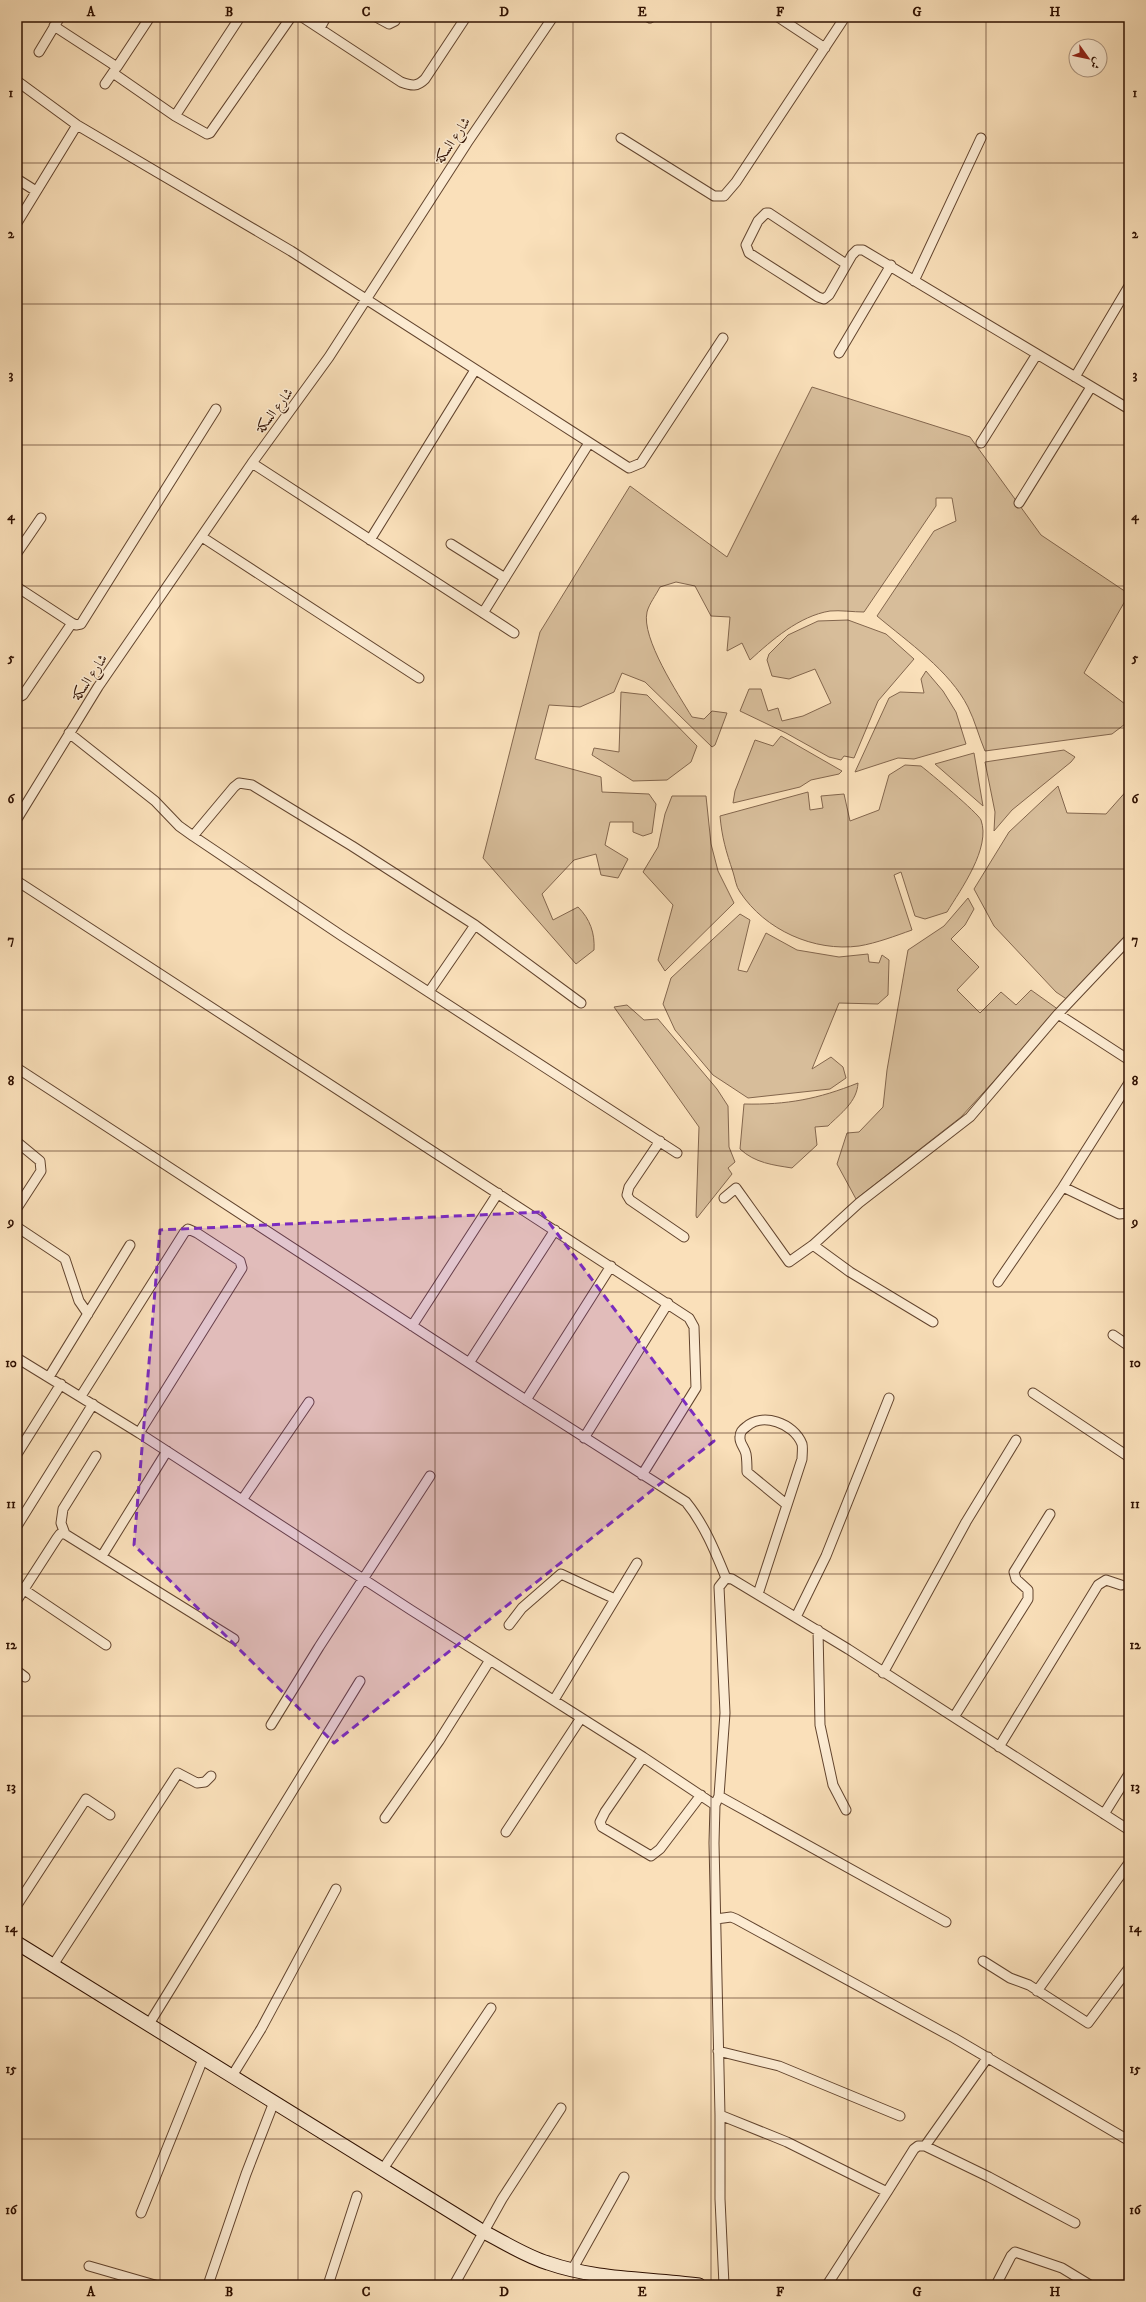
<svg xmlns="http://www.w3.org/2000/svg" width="1146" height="2302" viewBox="0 0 1146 2302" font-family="'IM FELL DW Pica',Amiri,serif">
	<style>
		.green { fill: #d7bd9a; stroke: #83664d }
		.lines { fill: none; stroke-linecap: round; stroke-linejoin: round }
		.street-casing { stroke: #62442e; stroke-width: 11 }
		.secondary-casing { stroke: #2f1000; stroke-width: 15 }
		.street { stroke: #fcebd2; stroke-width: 9 }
		.secondary { stroke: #fcebd2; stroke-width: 13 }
		.marked { fill: #7b2cbf; fill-opacity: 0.2; stroke: #7b2cbf; stroke-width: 3; stroke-dasharray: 8 5; stroke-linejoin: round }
		.grid { fill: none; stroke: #2f1000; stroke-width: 1; stroke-opacity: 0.55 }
		.labels { text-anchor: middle; stroke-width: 3; stroke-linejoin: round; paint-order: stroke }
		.street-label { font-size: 14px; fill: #2f1000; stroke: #fcebd2 }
		.neatline { fill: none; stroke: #2f1000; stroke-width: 1.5 }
		.grid-label { font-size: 13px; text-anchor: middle; font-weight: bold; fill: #2f1000 }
	</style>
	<rect width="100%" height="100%" fill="#fae0ba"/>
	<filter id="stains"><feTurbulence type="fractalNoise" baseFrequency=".005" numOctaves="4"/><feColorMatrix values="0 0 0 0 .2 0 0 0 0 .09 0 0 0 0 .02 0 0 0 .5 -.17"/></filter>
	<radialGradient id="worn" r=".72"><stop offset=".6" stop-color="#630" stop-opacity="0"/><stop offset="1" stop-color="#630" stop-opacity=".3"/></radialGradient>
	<path class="green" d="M 812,387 L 970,437 L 1041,535 L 1129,594 L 1084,673 L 1129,707 L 1129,721 L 1112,734 L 985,751 C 979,737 975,721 968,707 C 950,671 908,642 877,616 L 934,531 L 956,521 L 952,498 L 936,498 L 936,506 L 864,612 C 853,612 840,610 830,611 C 799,616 772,640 750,660 L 742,643 L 727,651 L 730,617 L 711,616 L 695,586 L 676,582 L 660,587 C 656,595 649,604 647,612 C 641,638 678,694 692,717 L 704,719 L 712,711 L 727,713 L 715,745 L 712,747 L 645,682 L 622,673 L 614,692 L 580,707 L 549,705 L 535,759 L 601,777 L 602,792 L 649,794 L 656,804 L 652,833 L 643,836 L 633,832 L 633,822 L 610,822 L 605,845 L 628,859 L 618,878 L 601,875 L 596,854 L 574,860 L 542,894 L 553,920 L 578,907 C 590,919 595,933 594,950 L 576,964 L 483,858 L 540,632 L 630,486 L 727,557 Z
		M 848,620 L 886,634 L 914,659 L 878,701 L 854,758 L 844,756 L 841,760 L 829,757 L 786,733 L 740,711 L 749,689 L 761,689 L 768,711 L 778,708 L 782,721 L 803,716 L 831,703 L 815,669 L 789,679 L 772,676 L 767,660 L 769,654 L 788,635 L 818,621 Z
		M 926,671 L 943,691 L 956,712 L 966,744 L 914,759 L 898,758 L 855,772 L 889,698 L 900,692 L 924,693 L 921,679 Z
		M 621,692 L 647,695 L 697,746 L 691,762 L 667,780 L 633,781 L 592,755 L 594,748 L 619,752 Z
		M 781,736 L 842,771 L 839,774 L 811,780 L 800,787 L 733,803 L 735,791 L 755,740 L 773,746 Z
		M 1064,750 L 1075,757 L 1071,762 L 1012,810 L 994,831 L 995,812 L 985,762 Z
		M 974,753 L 983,806 L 935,764 Z
		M 905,765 L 921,766 C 930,773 978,813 981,820 C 991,848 961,889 947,912 L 925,919 L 915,916 L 901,872 L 894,875 L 912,930 C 895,936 877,943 859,946 C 814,952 765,930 740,892 C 736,887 735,878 733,872 C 726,851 722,838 720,816 L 808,792 L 810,810 L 823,808 L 821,796 L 844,794 L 850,821 L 879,810 L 889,775 Z
		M 1058,786 L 1067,813 L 1106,814 L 1129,788 L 1129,936 L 1068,1000 L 1056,992 L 994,926 L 974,889 L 1009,832 Z
		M 672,796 L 706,796 L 711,844 L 718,871 L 734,903 L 665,971 L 658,960 L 673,905 L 643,872 L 658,847 L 665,814 Z
		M 968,898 L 974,909 L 965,925 L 951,939 L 979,967 L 957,990 L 980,1013 L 1001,992 L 1016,1005 L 1031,990 L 1059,1010 L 961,1117 L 856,1199 L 837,1164 L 847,1133 L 859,1132 L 883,1107 L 887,1070 L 908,950 L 944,926 Z
		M 740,914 L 750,920 L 738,970 L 747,972 L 766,933 L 797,950 L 839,957 L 868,954 L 869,962 L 879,963 L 882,955 L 889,960 L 888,995 L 878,1004 L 839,1003 L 812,1069 L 831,1057 L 843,1067 L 846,1078 L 830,1089 L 748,1098 L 713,1075 L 675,1030 L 663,1004 L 671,978 Z
		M 627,1005 L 644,1020 L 658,1019 L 717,1089 L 728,1106 L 729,1147 L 735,1162 L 728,1168 L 732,1174 L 697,1218 L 696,1216 L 699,1127 L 614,1007 Z
		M 858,1083 C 857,1102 841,1113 828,1126 L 815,1127 L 817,1145 L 792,1168 C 773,1165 755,1163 740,1149 L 744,1104 C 787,1105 818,1099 858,1083 Z"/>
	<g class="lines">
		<g class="street-casing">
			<path id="street" d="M 302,17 L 401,82 C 412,86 417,87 425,79 L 466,17
				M 376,17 L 389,24 L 395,21 L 397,17
				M 648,17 L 650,18
				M 778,17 L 825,48
				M 54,26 L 117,67 L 150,17
				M 320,28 L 326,17
				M 39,52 L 60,17
				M 113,73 L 175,116 L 207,134 L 210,133 L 291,17
				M 17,81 L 77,125 L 291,251 L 629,468 L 641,463 L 723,338
				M 105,84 L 116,68
				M 175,116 L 240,17
				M 621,138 L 714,196 L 724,196 L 736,182 L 845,17
				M 17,179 L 36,191
				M 17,223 L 77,125
				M 846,264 L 769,213 L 766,213 L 758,221 L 746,245 L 749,253 L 818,297 L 824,299 L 829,295 L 852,255 L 857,250 L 863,250 L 1129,409
				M 914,281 L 981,138
				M 839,353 L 891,265
				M 1075,377 L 1129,286
				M 981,443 L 1037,354
				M 252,463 L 514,633
				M 1019,503 L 1091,387
				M 202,537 L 419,678
				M 370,540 L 475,370
				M 451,544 L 505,578
				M 17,553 L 41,518
				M 17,587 L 72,623 L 76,625 L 81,624 L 216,409
				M 483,613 L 589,443
				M 17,698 L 23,695 L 72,623
				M 69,733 L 155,801 L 179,826 L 193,836 L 342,936 L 677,1153
				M 17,819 L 98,687 L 252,463 L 329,357 L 467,143 L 553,17
				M 193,836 L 234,787 L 239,783 L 252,785 L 352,846 L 475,925 L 581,1003
				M 17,881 L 689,1318 L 694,1327 L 696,1388 L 642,1475
				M 429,992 L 475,925
				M 1058,1014 L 1129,1060
				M 17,1068 L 526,1400 L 686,1502 C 704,1524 715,1551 726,1578
				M 660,1141 L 629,1187 L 627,1195 L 630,1200 L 684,1237
				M 17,1142 L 40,1161 L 41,1171 L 17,1208
				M 1063,1187 L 1119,1214 L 1129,1213
				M 724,1198 L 736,1188 L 789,1262 L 813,1245 L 859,1203 L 970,1117 L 1058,1014 L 1129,939
				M 17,1227 L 65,1259 L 79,1301 L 88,1314
				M 813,1245 L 850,1272 L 933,1322
				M 998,1282 L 1063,1187 L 1129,1083
				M 412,1326 L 498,1193
				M 1113,1335 L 1129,1346
				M 17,1358 L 139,1433 L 411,1610 L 643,1757 L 715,1805
				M 469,1363 L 555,1230
				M 49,1377 L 130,1245
				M 1033,1393 L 1129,1457
				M 81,1396 L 184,1233 L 188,1229 L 197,1233 L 240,1261 L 242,1268 L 139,1433
				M 526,1400 L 611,1266
				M 584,1438 L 668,1303
				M 17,1454 L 61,1384
				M 242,1500 L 309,1402
				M 17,1526 L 93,1404
				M 65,1534 L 61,1523 L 63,1509 L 96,1456
				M 102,1556 L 167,1451
				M 726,1578 L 732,1579 L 848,1649 L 1129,1830
				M 17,1585 L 106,1645
				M 758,1594 L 802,1459 C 802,1455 803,1448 802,1444 C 794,1423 762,1412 746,1427 C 742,1430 740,1432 740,1437 C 739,1443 745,1448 746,1454 C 747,1460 747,1466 747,1472 L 786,1504
				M 17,1600 L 57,1538 L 60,1534 L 65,1534 L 234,1639
				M 796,1617 L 826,1556 L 889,1398
				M 509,1625 L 522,1608 L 561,1574 L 615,1599
				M 818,1630 L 820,1725 L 833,1785 L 846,1810
				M 17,1671 L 25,1677
				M 883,1673 L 966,1522 L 1016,1440
				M 554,1700 L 637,1563
				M 954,1717 L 1028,1599 L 1028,1590 L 1016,1579 L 1014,1572 L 1050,1514
				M 271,1725 L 319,1647 L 430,1476
				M 999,1747 L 1098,1585 L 1106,1580 L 1121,1585
				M 643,1757 L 605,1812 L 600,1822 L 602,1827 L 651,1856 L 660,1849 L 701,1795
				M 719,1796 L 946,1922
				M 1104,1814 L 1129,1774
				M 385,1818 L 439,1741 L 490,1660
				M 506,1832 L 581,1718
				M 17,1905 L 86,1799 L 110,1815
				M 716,1919 L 731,1917 L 736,1919 L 954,2038 L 1128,2140
				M 983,1961 L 1010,1978 L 1029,1985 L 1088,2023 L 1129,1968
				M 53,1965 L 178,1773 L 197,1783 L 205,1782 L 211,1776
				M 1037,1991 L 1129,1863
				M 149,2024 L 360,1681
				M 718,2051 L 779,2066 L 900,2116
				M 232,2076 L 261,2029 L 336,1889
				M 720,2115 L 787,2142 L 887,2192 L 914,2149 L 918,2146 L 925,2146 L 988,2057
				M 925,2146 L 989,2177 L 1075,2223
				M 383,2169 L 491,2008
				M 141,2213 L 203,2059
				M 89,2266 L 155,2285
				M 572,2270 L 624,2177
				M 208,2285 L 246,2174 L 274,2102
				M 328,2285 L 357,2196
				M 454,2285 L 502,2199 L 561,2108
				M 724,2285 L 720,2199 L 720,2115 L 714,1843 L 715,1805 L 719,1796 L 725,1713 L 719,1587 L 726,1578
				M 827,2285 L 887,2192
				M 996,2285 L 1011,2256 L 1015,2252 L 1062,2268 L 1090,2285"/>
		</g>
		<g class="secondary-casing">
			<path id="secondary" d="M 17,1943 L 482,2231 C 504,2242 525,2256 548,2263 C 597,2280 648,2278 699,2285"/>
		</g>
		<use href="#street" class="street"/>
		<use href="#secondary" class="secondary"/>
	</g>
	<path class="marked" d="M 541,1212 L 714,1441 L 334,1743 L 134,1545 L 160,1230 Z"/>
	<path class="grid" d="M 160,17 L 160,2285M 298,17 L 298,2285M 435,17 L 435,2285M 573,17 L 573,2285M 711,17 L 711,2285M 848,17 L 848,2285M 986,17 L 986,2285M 17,163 L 1129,163M 17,304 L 1129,304M 17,445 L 1129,445M 17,586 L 1129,586M 17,728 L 1129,728M 17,869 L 1129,869M 17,1010 L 1129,1010M 17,1151 L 1129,1151M 17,1292 L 1129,1292M 17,1433 L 1129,1433M 17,1574 L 1129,1574M 17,1716 L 1129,1716M 17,1857 L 1129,1857M 17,1998 L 1129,1998M 17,2139 L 1129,2139"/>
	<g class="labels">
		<g class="street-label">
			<text transform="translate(452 140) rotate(-56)" y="5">شارع السكة</text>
			<text transform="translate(274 410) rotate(-53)" y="5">شارع السكة</text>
			<text transform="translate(89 677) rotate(-56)" y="5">شارع السكة</text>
		</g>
	</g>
	<rect width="1146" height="2302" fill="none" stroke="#fae0ba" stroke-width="44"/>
	<g transform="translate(1088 58) rotate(123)"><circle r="19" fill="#fcebd2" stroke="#aa937e"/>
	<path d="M0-3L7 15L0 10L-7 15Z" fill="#8f2418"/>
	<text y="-6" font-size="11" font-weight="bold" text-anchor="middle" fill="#2f1000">ش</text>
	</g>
	<rect x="22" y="22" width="1102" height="2258" class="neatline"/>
	<g class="grid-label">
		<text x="91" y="16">A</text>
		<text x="229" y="16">B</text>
		<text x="366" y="16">C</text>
		<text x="504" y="16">D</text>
		<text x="642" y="16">E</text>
		<text x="780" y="16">F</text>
		<text x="917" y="16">G</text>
		<text x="1055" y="16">H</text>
		<text x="11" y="97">1</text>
		<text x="1135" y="97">1</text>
		<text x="11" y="238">2</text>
		<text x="1135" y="238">2</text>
		<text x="11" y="379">3</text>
		<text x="1135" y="379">3</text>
		<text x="11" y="520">4</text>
		<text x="1135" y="520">4</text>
		<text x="11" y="662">5</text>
		<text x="1135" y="662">5</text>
		<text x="11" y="803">6</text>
		<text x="1135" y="803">6</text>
		<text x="11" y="944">7</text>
		<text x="1135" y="944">7</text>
		<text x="11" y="1085">8</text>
		<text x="1135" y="1085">8</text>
		<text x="11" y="1226">9</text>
		<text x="1135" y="1226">9</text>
		<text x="11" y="1367">10</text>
		<text x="1135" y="1367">10</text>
		<text x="11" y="1508">11</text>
		<text x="1135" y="1508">11</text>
		<text x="11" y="1649">12</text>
		<text x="1135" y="1649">12</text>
		<text x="11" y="1791">13</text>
		<text x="1135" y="1791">13</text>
		<text x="11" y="1932">14</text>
		<text x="1135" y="1932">14</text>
		<text x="11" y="2073">15</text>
		<text x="1135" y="2073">15</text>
		<text x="11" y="2214">16</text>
		<text x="1135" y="2214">16</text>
		<text x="91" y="2296">A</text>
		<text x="229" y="2296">B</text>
		<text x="366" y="2296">C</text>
		<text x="504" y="2296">D</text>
		<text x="642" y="2296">E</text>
		<text x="780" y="2296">F</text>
		<text x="917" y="2296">G</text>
		<text x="1055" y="2296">H</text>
	</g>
	<rect width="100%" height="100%" filter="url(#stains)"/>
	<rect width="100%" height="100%" fill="url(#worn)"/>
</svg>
